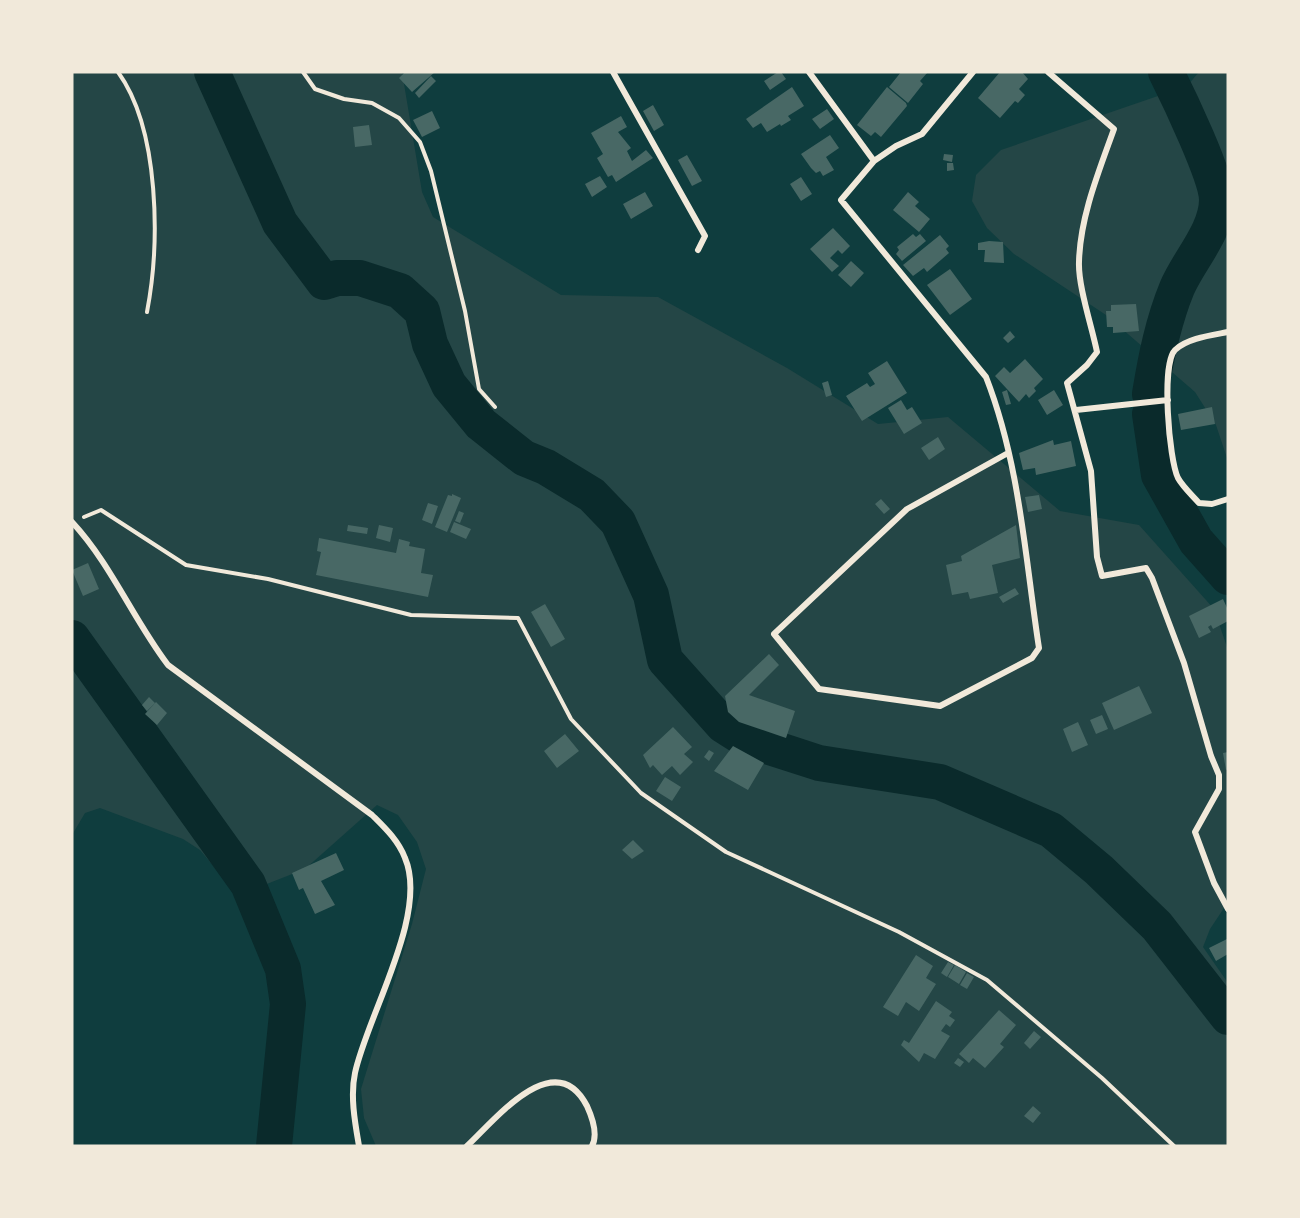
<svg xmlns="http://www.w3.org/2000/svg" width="1300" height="1218" viewBox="0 0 1300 1218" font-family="'Playfair Display',serif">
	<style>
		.green { fill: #244646 }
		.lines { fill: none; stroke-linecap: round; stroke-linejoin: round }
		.river { stroke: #0a2a2b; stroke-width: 36 }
		.building { fill: #486865 }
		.path { stroke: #f1e9da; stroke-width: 4 }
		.minor { stroke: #f1e9da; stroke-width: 6 }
	</style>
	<rect width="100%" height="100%" fill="#0f3d3e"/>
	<path class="green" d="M 72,72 L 402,72 L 422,192 L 433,217 L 561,295 L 658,297 L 787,368 L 878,424 L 948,417 L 1060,511 L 1139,525 L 1214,609 L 1228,650 L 1228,902 L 1210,929 L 1203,947 L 1228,983 L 1228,1146 L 376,1146 L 364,1118 L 361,1089 L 412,924 L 426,869 L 417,842 L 398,815 L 377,805 L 305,869 L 244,893 L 231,887 L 200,850 L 183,839 L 100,808 L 85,813 L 72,835 Z
		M 1199,72 L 1228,72 L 1228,461 L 1216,425 L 1195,392 L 1106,315 L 1014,254 L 987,228 L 972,201 L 976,175 L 1001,150 L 1187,86 Z"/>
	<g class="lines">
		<path class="river" d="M 212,72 L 280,223 L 324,282 L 337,278 L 360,278 L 400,291 L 422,311 L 430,344 L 449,385 L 481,424 L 524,458 L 546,467 L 592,495 L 618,522 L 651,595 L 665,660 L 723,725 L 745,739 L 819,763 L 940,782 L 1051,830 L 1099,870 L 1157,926 L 1228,1017
			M 1150,394 C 1156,357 1163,322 1177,288 C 1189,260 1217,231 1217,200 C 1217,177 1178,96 1166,72
			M 1150,414 L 1159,475 L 1196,541 L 1228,577
			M 72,638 L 248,884 L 283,969 L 288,1004 L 274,1146"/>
	</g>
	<path class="building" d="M 405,72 L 435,72 L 412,92 L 399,78 Z
		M 778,72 L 781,72 L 786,79 L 770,90 L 764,81 Z
		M 901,72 L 928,72 L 920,81 L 923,84 L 908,103 L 889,87 Z
		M 1000,72 L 1022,72 L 1028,79 L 1019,89 L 1025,95 L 1018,103 L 1015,101 L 1000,118 L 978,98 Z
		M 431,76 L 436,81 L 419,98 L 415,93 Z
		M 792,87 L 804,106 L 788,116 L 791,120 L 781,126 L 780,124 L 767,132 L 761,123 L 753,128 L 746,119 Z
		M 887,87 L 906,103 L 907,106 L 881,137 L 875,132 L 871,136 L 857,125 Z
		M 653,105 L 664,125 L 654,131 L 643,111 Z
		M 827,109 L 834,119 L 820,129 L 812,119 Z
		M 432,111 L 440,128 L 422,137 L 413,120 Z
		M 621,116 L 627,127 L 618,132 L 631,148 L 627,151 L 632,161 L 646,150 L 653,158 L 616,182 L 612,175 L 608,177 L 597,158 L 603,154 L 591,133 Z
		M 369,125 L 372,145 L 355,147 L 353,127 Z
		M 830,135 L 839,148 L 826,157 L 834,170 L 823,176 L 820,171 L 816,173 L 811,168 L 801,154 Z
		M 944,154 L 953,155 L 952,162 L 943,160 Z
		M 687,155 L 702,181 L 692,186 L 678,160 Z
		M 947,163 L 953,163 L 954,170 L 947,171 Z
		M 600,176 L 607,187 L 592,197 L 585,184 Z
		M 801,177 L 812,194 L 801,201 L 790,184 Z
		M 645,192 L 653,206 L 631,219 L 623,204 Z
		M 908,192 L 919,202 L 915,206 L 930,219 L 919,232 L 893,210 Z
		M 833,228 L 850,246 L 842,254 L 838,250 L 830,258 L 839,266 L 832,272 L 810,249 Z
		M 913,234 L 916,237 L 920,234 L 926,241 L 902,261 L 896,254 L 899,250 L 897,247 Z
		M 940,235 L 949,246 L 946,249 L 949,253 L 927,272 L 924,268 L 913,276 L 903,265 Z
		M 989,241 L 1003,242 L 1004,263 L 984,262 L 985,250 L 978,250 L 978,243 Z
		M 851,261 L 864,273 L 851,287 L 838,275 Z
		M 950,269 L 972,299 L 950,315 L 927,285 Z
		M 1136,304 L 1139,331 L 1113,333 L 1113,327 L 1107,327 L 1106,311 L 1111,311 L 1111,305 Z
		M 1010,331 L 1015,337 L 1008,343 L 1003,338 Z
		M 1025,359 L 1043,379 L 1034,388 L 1036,391 L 1029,398 L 1026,394 L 1019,402 L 995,376 L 1004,367 L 1010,373 Z
		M 887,361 L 907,393 L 862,421 L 846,396 L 867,383 L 870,387 L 875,384 L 868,373 Z
		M 828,381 L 832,395 L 826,397 L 822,383 Z
		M 1007,390 L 1011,404 L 1006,405 L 1002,392 Z
		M 1054,390 L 1063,405 L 1047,415 L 1038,400 Z
		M 901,400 L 907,410 L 912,407 L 922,423 L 904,434 L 888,408 Z
		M 1212,407 L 1215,424 L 1181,430 L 1178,414 Z
		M 938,437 L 945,449 L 929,460 L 921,448 Z
		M 1053,440 L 1054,445 L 1071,441 L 1076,466 L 1036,475 L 1035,468 L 1023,470 L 1019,453 Z
		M 452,494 L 461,498 L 447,532 L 435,527 L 448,495 L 452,496 Z
		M 1039,495 L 1042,509 L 1028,512 L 1025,497 Z
		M 881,499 L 890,509 L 884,514 L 875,504 Z
		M 428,503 L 438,506 L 432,524 L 422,520 Z
		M 459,511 L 464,513 L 460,523 L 455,521 Z
		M 454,522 L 471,529 L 466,539 L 450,532 Z
		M 348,525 L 368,528 L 367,534 L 347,531 Z
		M 379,525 L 393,528 L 390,542 L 376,538 Z
		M 1016,525 L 1020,558 L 992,565 L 998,593 L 970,599 L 968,592 L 952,595 L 946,565 L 962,561 L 961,556 Z
		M 319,538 L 396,553 L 399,539 L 410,542 L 409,546 L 425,549 L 421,573 L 433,575 L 428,597 L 316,575 L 321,552 L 317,551 Z
		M 88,563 L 99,589 L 83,596 L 72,570 Z
		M 1015,588 L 1019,594 L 1003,603 L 999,597 Z
		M 1223,599 L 1228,610 L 1228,621 L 1213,629 L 1211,625 L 1208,627 L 1211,632 L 1199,638 L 1189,616 Z
		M 545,604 L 565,639 L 551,647 L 531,612 Z
		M 769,654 L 779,665 L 749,695 L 795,711 L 786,738 L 739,722 L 728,712 L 725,696 Z
		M 1139,686 L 1152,713 L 1114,730 L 1102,703 Z
		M 149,697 L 155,703 L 147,711 L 142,705 Z
		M 156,702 L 167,713 L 157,725 L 145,714 Z
		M 1102,715 L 1108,729 L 1096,734 L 1090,720 Z
		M 1078,722 L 1088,745 L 1072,752 L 1063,729 Z
		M 673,727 L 692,747 L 684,754 L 693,762 L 680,775 L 672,766 L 662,775 L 653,765 L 650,768 L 643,755 Z
		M 565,734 L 579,751 L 557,768 L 544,751 Z
		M 733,746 L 764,763 L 748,790 L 714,771 Z
		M 709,750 L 714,753 L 709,761 L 704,757 Z
		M 1228,752 L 1228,769 L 1226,770 L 1223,753 Z
		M 665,777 L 681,787 L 672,801 L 656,791 Z
		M 633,840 L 644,851 L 632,859 L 622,850 Z
		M 336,853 L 344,870 L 321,881 L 335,905 L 315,914 L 303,888 L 299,890 L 292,873 Z
		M 1227,939 L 1228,954 L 1216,961 L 1209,948 Z
		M 916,955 L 933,966 L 926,978 L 936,984 L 919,1011 L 906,1002 L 898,1016 L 883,1007 Z
		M 948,962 L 954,965 L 947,977 L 941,973 Z
		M 955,965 L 966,972 L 959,984 L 948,977 Z
		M 967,973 L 974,977 L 967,989 L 960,985 Z
		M 936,1001 L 952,1012 L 949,1016 L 955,1020 L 950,1027 L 946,1024 L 941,1031 L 950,1036 L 935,1059 L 924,1053 L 919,1062 L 901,1045 L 904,1040 L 909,1043 Z
		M 999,1010 L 1016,1025 L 1000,1044 L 1004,1047 L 985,1068 L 973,1058 L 969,1063 L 959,1054 Z
		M 1034,1031 L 1041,1037 L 1030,1049 L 1024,1043 Z
		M 958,1058 L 964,1062 L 960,1067 L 954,1063 Z
		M 1033,1106 L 1041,1113 L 1033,1123 L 1024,1116 Z"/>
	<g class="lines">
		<path class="path" d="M 118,72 C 160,130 160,244 147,312
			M 303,72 L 315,89 L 344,99 L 372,103 L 399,118 L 420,142 L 431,171 L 465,311 L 479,389 L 495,407
			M 84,517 L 101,510 L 186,565 L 268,579 L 411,615 L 518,618 L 571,719 L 641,793 L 726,852 L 899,932 L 987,980 L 1102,1078 L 1174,1146"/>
		<path class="minor" d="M 613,72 L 705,236 L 698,250
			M 809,72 L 874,161
			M 973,72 L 922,134 L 896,146 L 874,161 L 841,200 L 986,377 C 1020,464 1025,557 1039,648 L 1032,658 L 940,706 L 819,689 L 774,634 L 907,509 L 1008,453
			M 1048,72 L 1114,129 C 1099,171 1080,217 1079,262 C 1078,286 1092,327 1097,352 L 1087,365 L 1067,383 L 1091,471 L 1097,557 L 1102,576 L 1146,568 L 1152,578 L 1184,663 L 1211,756 L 1219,775 L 1219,789 L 1195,832 L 1214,883 L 1228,909
			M 1228,332 C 1213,335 1187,338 1175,350 C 1161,364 1169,460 1178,478 C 1183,487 1192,495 1199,503 L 1212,504 L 1228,499
			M 1076,410 L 1168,400
			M 72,522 C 111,564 133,619 168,665 L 372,815 C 385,828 398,840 405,858 C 429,914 367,1016 355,1073 C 350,1096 355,1123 359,1146
			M 467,1146 C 495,1120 555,1044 587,1106 C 592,1117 598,1135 592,1146"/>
	</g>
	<rect width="1300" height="1218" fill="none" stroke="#f1e9da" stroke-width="147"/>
</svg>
